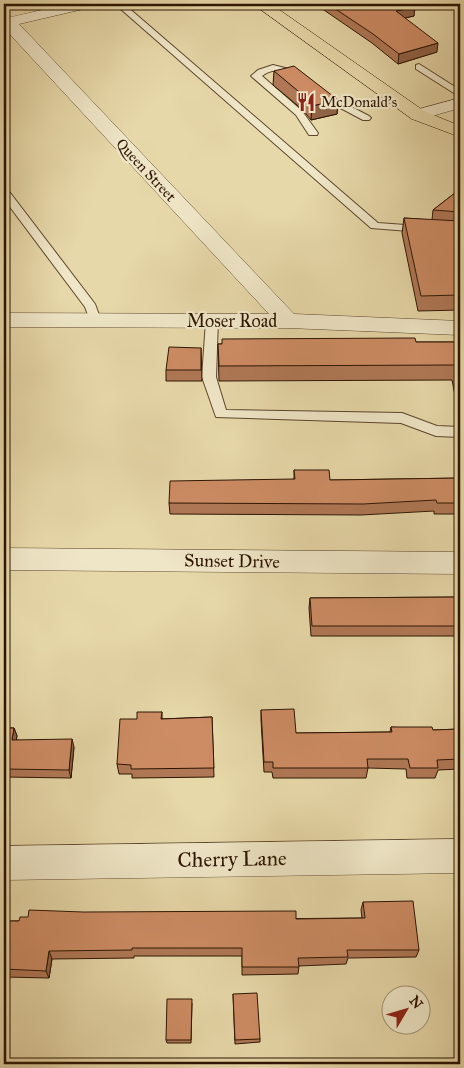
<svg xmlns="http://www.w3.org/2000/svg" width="464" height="1068" viewBox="0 0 464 1068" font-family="'IM FELL Great Primer',serif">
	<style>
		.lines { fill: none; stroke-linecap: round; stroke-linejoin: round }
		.service-casing { stroke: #5b452b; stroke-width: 2 }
		.minor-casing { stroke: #5b452b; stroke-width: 1 }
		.primary-casing { stroke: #2c1401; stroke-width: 1 }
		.service { fill: #efe6c7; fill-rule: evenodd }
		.minor { fill: #efe6c7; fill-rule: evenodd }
		.primary { fill: #e7d8a9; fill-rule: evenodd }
		.wall { fill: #b07856; stroke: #2c1401 }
		.shaded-wall { fill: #906246; stroke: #2c1401 }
		.building { fill: #cd8c64; stroke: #2c1401 }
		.labels { text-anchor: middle; stroke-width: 4.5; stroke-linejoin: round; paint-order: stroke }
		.far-poi-label { font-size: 15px; fill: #2c1401; stroke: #efe6c7; text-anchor: start }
		.far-street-label { font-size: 15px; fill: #2c1401; stroke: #efe6c7 }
		.street-label { font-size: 18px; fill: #2c1401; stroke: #efe6c7 }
		.near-street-label { font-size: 21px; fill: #2c1401; stroke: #efe6c7 }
	</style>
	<rect width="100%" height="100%" fill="#e7d8a9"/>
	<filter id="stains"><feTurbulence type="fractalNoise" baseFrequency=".004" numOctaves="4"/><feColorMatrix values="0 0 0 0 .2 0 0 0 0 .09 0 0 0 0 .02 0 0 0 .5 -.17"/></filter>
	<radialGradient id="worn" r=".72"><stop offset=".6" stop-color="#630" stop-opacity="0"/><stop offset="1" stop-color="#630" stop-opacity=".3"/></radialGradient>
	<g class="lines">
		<g class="service-casing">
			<path id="service" d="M 115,4 L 124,4 L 378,223 L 460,229 L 460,235 L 371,228 Z
				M 419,64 L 460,90 L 460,97 L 416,69 L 416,65 Z
				M 273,65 L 293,70 L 306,79 L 304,81 C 288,83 282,61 262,76 L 302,111 L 318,133 L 317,135 L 309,135 L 296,115 L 251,76 L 258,70 Z
				M 321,91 L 369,116 L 371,118 L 369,120 L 363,120 L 318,96 L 318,92 Z
				M 4,189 L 8,190 L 95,304 L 101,320 L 99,323 L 91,323 L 85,307 L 4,199 Z
				M 212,317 L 218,321 L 216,377 L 226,410 L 402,413 L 437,426 L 460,427 L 460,437 L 436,436 L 401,423 L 216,417 L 202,377 L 206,321 Z"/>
		</g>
		<g class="minor-casing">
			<path id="minor" d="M 68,4 L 95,4 L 92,7 L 19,24 L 294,314 L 460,321 L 460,335 L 288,328 L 4,327 L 4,313 L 269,314 L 4,28 L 4,13 L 11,17 Z
				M 460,98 L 460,108 L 418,120 L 412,119 L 409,115 L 412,111 Z
				M 4,548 L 460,552 L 460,574 L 4,570 Z
				M 460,839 L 460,873 L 4,880 L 4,846 Z"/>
		</g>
		<g class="primary-casing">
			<path id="primary" d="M 253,4 L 271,4 L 424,111 L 460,126 L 460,137 L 412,119 Z"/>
		</g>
		<use href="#service" class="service"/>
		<use href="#minor" class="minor"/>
		<use href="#primary" class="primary"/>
	</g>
	<path class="wall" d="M 322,4 L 411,4 L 414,16 L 405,18 L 437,52 L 398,64 L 372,43 L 321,8 Z
		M 274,71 L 338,100 L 337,114 L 311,120 L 303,110 L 273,85 Z
		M 460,189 L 460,310 L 418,311 L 402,233 L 404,218 L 432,220 L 433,210 Z
		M 416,342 L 460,342 L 460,421 L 452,380 L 219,381 L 218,344 Z
		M 201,348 L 202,381 L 166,381 L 166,370 Z
		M 294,470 L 330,480 L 460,478 L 460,514 L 434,514 L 434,511 L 361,515 L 170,514 L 169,503 L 294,479 Z
		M 460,597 L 460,636 L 311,636 L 309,608 L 310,598 Z
		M 261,710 L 296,733 L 390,732 L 391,727 L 433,730 L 460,729 L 460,769 L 438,770 L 435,778 L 407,778 L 406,769 L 368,768 L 366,778 L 273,778 L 272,772 L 264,772 L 261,720 Z
		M 162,712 L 162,719 L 212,717 L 214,777 L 132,778 L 132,774 L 119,774 L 117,764 L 137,719 Z
		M 4,728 L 14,728 L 17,736 L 16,740 L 74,747 L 71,778 L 4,777 Z
		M 363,902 L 419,950 L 416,957 L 348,958 L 346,964 L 299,966 L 298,974 L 242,975 L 242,956 L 134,956 L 134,958 L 52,959 L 49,978 L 4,977 L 4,921 L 19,921 L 362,918 L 361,910 Z
		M 233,994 L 260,1039 L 260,1042 L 235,1044 Z
		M 192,1003 L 191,1043 L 167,1043 L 166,1040 Z"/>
	<path class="shaded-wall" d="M 415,7 L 414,16 L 395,20 L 396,11 Z
		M 438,43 L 437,52 L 398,64 L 399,54 Z
		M 338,100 L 337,114 L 311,120 L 312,106 Z
		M 5,478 L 8,489 L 4,513 L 4,486 Z
		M 14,728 L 17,736 L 15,748 L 12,740 Z
		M 72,739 L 74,747 L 71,778 L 69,770 Z
		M 49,951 L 52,959 L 49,978 L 46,971 Z"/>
	<path class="building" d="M 328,4 L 411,4 L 415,7 L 396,11 L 438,43 L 399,54 L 373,34 Z
		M 294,66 L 338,100 L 312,106 L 304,96 L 274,71 Z
		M 460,189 L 460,212 L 433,210 Z
		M 404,218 L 460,221 L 460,295 L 421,296 Z
		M 415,338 L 416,342 L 460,342 L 460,390 L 455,365 L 219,366 L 218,344 L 222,344 L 222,339 Z
		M 169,347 L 201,348 L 201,370 L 166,370 Z
		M 294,470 L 329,470 L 330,480 L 460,478 L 460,503 L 437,503 L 436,500 L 363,504 L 169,503 L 170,481 L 295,479 Z
		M 460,597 L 460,626 L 312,626 L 310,598 Z
		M 294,709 L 296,733 L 392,732 L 391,727 L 432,727 L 433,730 L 460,729 L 460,759 L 437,760 L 438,768 L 410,768 L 408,759 L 367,759 L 368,768 L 273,768 L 273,762 L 264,762 L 261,710 Z
		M 137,712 L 162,712 L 161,719 L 212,717 L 214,768 L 131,769 L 131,765 L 117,764 L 120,719 L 137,719 Z
		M 4,728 L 14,728 L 12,740 L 72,739 L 69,770 L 4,769 Z
		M 413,901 L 419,950 L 347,950 L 348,957 L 298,958 L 299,967 L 242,967 L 242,948 L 132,948 L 132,950 L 49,951 L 46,971 L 4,969 L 4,921 L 19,921 L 20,917 L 28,917 L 29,910 L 83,912 L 296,911 L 296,919 L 365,918 L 363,902 Z
		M 257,993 L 260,1039 L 235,1040 L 233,994 Z
		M 167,999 L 192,999 L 191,1040 L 166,1040 Z"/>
	<defs>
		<g id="restaurant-bare" transform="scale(1.5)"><path d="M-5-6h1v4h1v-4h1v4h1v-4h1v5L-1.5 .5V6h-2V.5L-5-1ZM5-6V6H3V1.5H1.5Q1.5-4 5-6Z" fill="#8f2418" stroke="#efe6c7" stroke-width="2.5" paint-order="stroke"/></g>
	</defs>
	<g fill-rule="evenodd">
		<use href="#restaurant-bare" x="306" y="102"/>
	</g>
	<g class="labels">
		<g class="far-poi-label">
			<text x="321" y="107">McDonald's</text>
		</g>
		<g class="far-street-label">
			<text transform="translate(146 170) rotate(47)" y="5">Queen Street</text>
		</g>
		<g class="street-label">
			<text x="232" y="327">Moser Road</text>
			<text transform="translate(232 561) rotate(1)" y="6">Sunset Drive</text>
		</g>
		<g class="near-street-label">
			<text transform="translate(232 859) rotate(-1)" y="7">Cherry Lane</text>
		</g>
	</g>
	<rect width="464" height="1068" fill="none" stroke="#e7d8a9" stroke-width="20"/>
	<rect x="5" y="5" width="454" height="1058" fill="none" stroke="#2c1401" stroke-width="2.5"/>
	<rect x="10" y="10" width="444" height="1048" fill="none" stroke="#2c1401"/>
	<g transform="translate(406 1010) rotate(52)"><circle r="24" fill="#efe6c7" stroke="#a19278"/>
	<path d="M0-4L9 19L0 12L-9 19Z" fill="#8f2418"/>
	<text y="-8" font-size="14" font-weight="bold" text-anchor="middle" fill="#2c1401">N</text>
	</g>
	<rect width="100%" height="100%" filter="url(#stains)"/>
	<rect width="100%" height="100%" fill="url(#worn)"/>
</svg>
